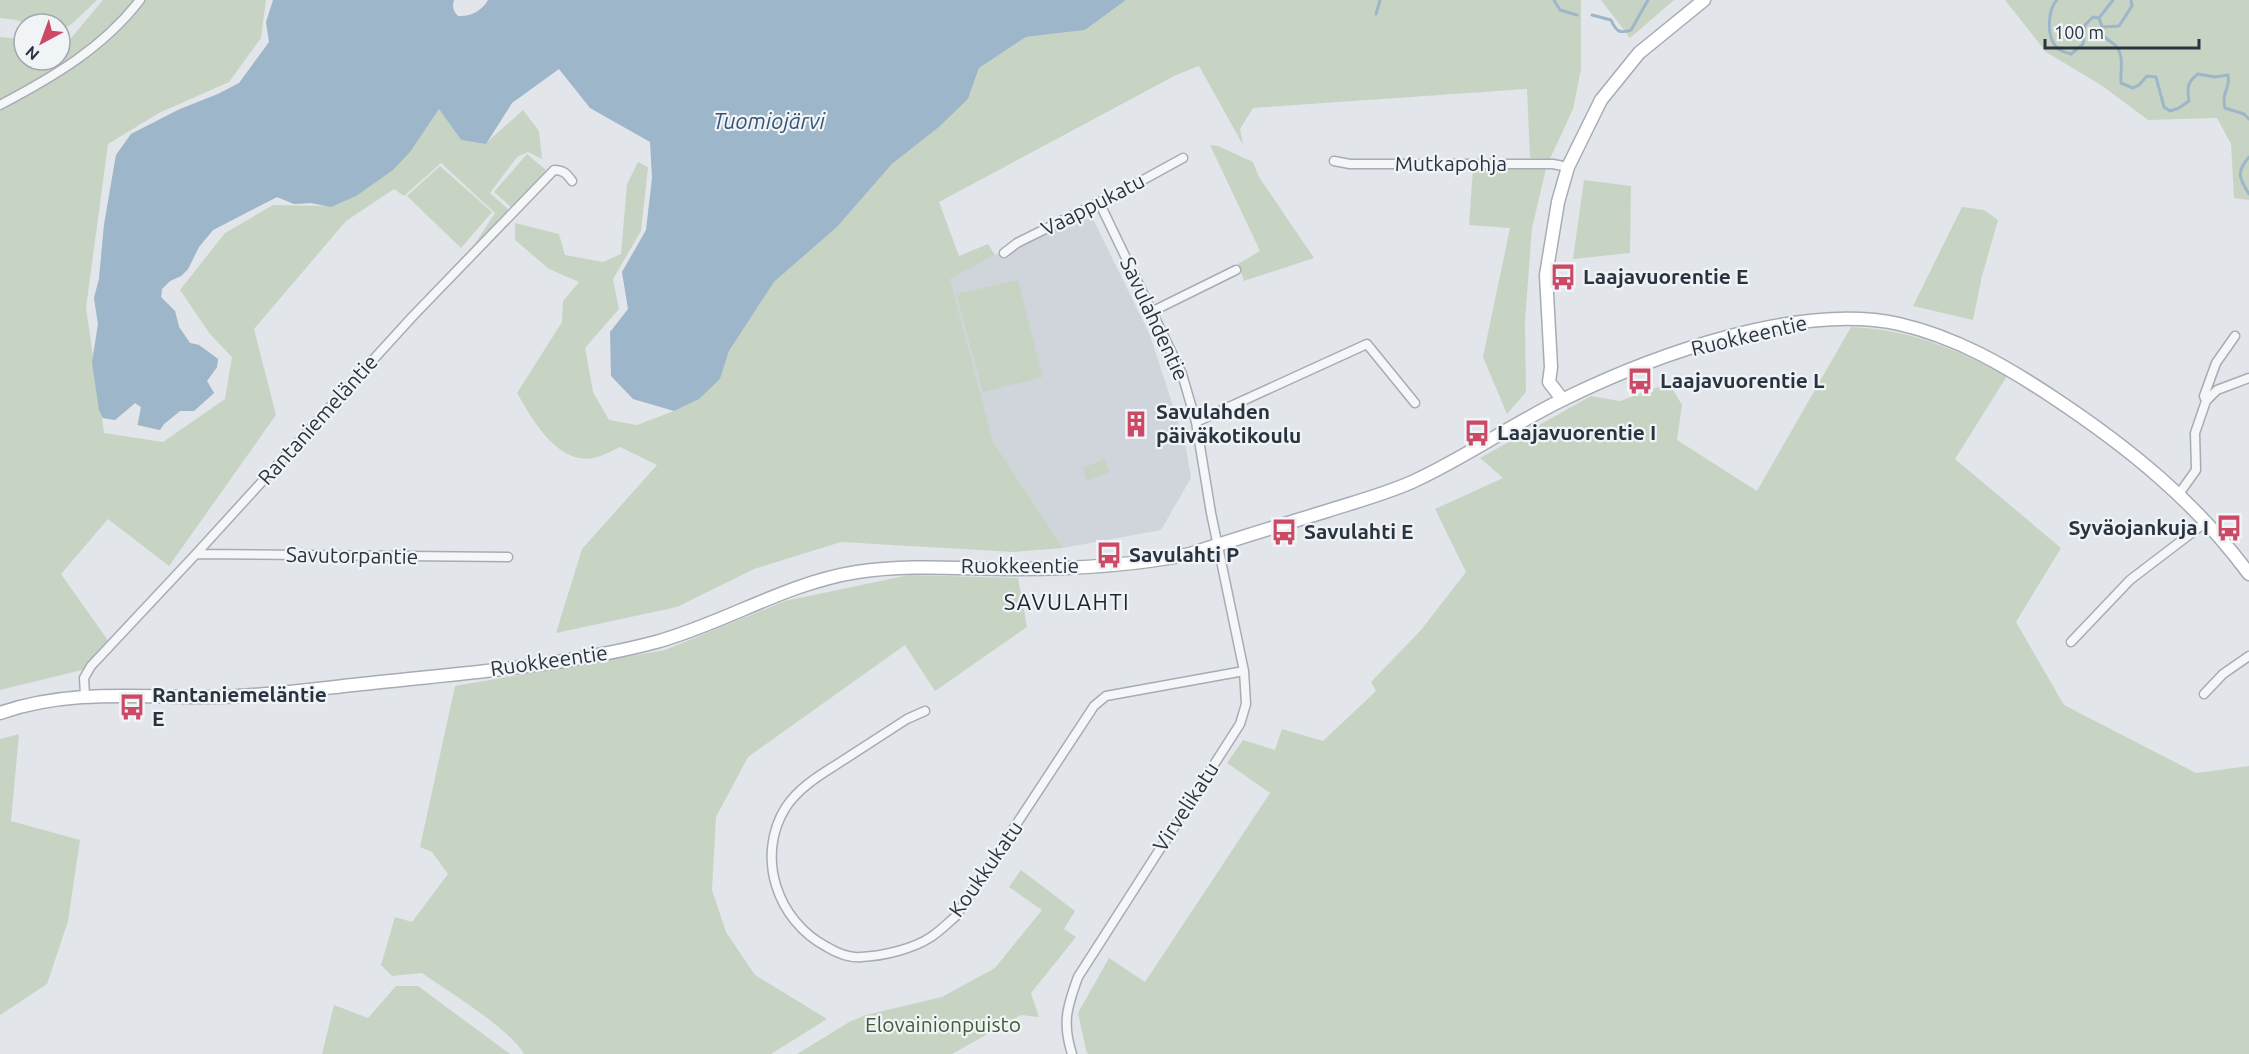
<svg xmlns="http://www.w3.org/2000/svg" width="2249" height="1054" viewBox="0 0 2249 1054" font-family="Ubuntu,sans-serif">
	<style>
		.built { fill: #d0d5dc }
		.green { fill: #c8d4c3; fill-rule: evenodd }
		.water { fill: #9db6c9 }
		.lines { fill: none; stroke-linecap: round; stroke-linejoin: round }
		.stream { stroke: #9db6c9; stroke-width: 3 }
		.street-casing { stroke: #a7acb4; stroke-width: 11 }
		.secondary-casing { stroke: #a7acb4; stroke-width: 15 }
		.street { stroke: #f4f6f8; stroke-width: 8 }
		.secondary { stroke: #fff; stroke-width: 12 }
		.labels { text-anchor: middle; stroke-width: 4.5; stroke-linejoin: round; paint-order: stroke }
		.street-label { font-size: 21px; fill: #2a3441; stroke: #f1f4f7 }
		.poi-label { font-size: 21px; font-weight: bold; fill: #2a3441; stroke: #f1f4f7; text-anchor: start }
		.park-label { font-size: 21px; fill: #415d37; stroke: #f1f4f7 }
		.water-label { font-size: 22px; font-style: italic; fill: #355675; stroke: #f1f4f7 }
		.neighbourhood-label { font-size: 22px; letter-spacing: 1.5px; fill: #1c2532; stroke: #f1f4f7 }
	</style>
	<rect width="100%" height="100%" fill="#e2e5ea"/>
	<path class="built" d="M 1082,217 L 1094,221 L 1150,335 L 1185,443 L 1191,478 L 1161,530 L 1063,548 L 993,441 L 949,278 L 1007,249 Z"/>
	<path class="green" d="M 0,0 L 97,0 L 73,23 L 60,31 L 60,24 L 26,24 L 16,20 L 0,18 Z
		M 103,0 L 266,0 L 261,38 L 229,82 L 159,113 L 108,144 L 86,308 L 93,356 L 98,324 L 94,298 L 99,279 L 104,225 L 116,155 L 131,134 L 180,109 L 218,94 L 239,83 L 439,109 L 461,140 L 486,143 L 523,110 L 539,131 L 542,159 L 528,152 L 517,157 L 490,193 L 508,209 L 504,218 L 471,250 L 495,213 L 441,163 L 404,196 L 394,189 L 346,221 L 254,329 L 276,415 L 169,566 L 108,519 L 61,574 L 109,642 L 86,669 L 0,690 L 0,37 L 24,39 L 24,60 L 60,60 L 60,44 L 66,44 ZM 277,197 L 294,204 L 311,203 L 326,206 L 273,205 L 225,233 L 180,290 L 210,334 L 232,357 L 225,399 L 163,442 L 104,433 L 102,416 L 103,418 L 115,420 L 135,403 L 141,407 L 137,425 L 160,430 L 164,424 L 180,411 L 194,411 L 214,393 L 207,381 L 217,367 L 218,359 L 199,345 L 190,343 L 179,327 L 175,311 L 161,297 L 162,289 L 170,281 L 181,276 L 188,269 L 197,249 L 213,230 Z
		M 1126,0 L 1581,0 L 1581,69 L 1573,109 L 1550,159 L 1530,158 L 1527,89 L 1253,108 L 1240,129 L 1243,145 L 1199,66 L 1176,75 L 939,202 L 959,256 L 988,244 L 995,255 L 950,279 L 993,441 L 1063,548 L 1014,552 L 841,542 L 754,569 L 677,607 L 556,633 L 582,549 L 657,465 L 620,447 C 612,451 602,456 594,458 C 557,465 532,419 517,393 L 562,322 L 563,301 L 579,282 L 549,269 L 515,240 L 515,223 L 559,234 L 565,255 L 603,262 L 621,254 L 627,184 L 638,162 L 648,167 L 641,231 L 613,279 L 619,309 L 585,348 L 593,392 L 609,420 L 637,425 L 674,411 L 698,399 L 720,379 L 729,351 L 774,282 L 837,227 L 892,164 L 939,127 L 968,99 L 979,68 L 1026,37 L 1085,30 Z
		M 1601,0 L 1674,0 L 1630,38 Z
		M 2005,0 L 2249,0 L 2249,200 L 2234,198 L 2231,144 L 2217,118 L 2148,120 L 2101,85 L 2046,52 Z
		M 1210,145 L 1218,146 L 1253,162 L 1259,177 L 1314,258 L 1244,281 L 1238,264 L 1260,251 Z
		M 527,154 L 546,170 L 513,209 L 494,192 Z
		M 440,166 L 492,212 L 461,248 L 407,196 Z
		M 1473,169 L 1546,169 L 1532,228 L 1525,321 L 1526,392 L 1507,414 L 1483,357 L 1510,228 L 1469,225 Z
		M 1584,180 L 1631,186 L 1630,253 L 1573,259 Z
		M 1962,207 L 1984,210 L 1998,220 L 1982,276 L 1973,320 L 1913,306 Z
		M 1018,280 L 1043,377 L 983,392 L 956,294 Z
		M 1851,327 C 1914,330 1951,348 2007,376 L 1955,459 L 2061,548 L 2016,622 L 2064,705 L 2196,773 L 2249,766 L 2249,1054 L 1088,1054 L 1086,1050 L 1078,1013 L 1109,958 L 1145,982 L 1270,793 L 1227,763 L 1243,740 L 1275,750 L 1282,729 L 1323,741 L 1376,691 L 1371,682 L 1421,630 L 1466,572 L 1435,509 L 1503,478 L 1480,458 L 1591,396 L 1620,401 L 1669,383 L 1682,405 L 1677,440 L 1757,491 Z
		M 1105,459 L 1110,472 L 1087,481 L 1082,468 Z
		M 909,575 L 1018,578 L 1027,627 L 935,691 L 905,645 L 748,757 L 716,817 L 712,890 L 726,932 L 755,975 L 827,1019 L 771,1054 L 524,1054 C 509,1028 449,992 422,973 L 392,976 L 381,965 L 395,917 L 412,922 L 448,874 L 432,852 L 420,847 L 455,686 L 665,650 L 785,601 Z
		M 19,734 L 11,821 L 80,840 L 68,921 L 47,984 L 0,1015 L 0,739 Z
		M 1021,870 L 1075,911 L 1064,929 L 1076,937 L 1031,993 L 1039,1017 L 1021,1015 L 952,1054 L 797,1054 L 851,1021 L 866,1015 L 942,997 L 995,968 L 1042,910 L 1009,887 Z
		M 396,986 L 418,986 L 510,1054 L 322,1054 L 334,1005 L 368,1018 Z"/>
	<path class="water" d="M 273,0 L 454,0 C 452,7 453,11 458,16 C 470,17 482,11 488,0 L 1126,0 L 1085,30 L 1026,37 L 979,68 L 968,99 L 939,127 L 892,164 L 837,227 L 774,282 L 729,351 L 720,379 L 699,399 L 674,411 L 633,399 L 611,376 L 610,332 L 628,309 L 622,272 L 646,230 L 652,178 L 650,142 L 590,108 L 559,69 L 512,103 L 486,144 L 461,140 L 439,109 L 410,152 L 393,170 L 356,196 L 331,207 L 311,203 L 294,204 L 277,197 L 213,230 L 199,247 L 188,269 L 181,276 L 170,281 L 162,289 L 161,297 L 175,311 L 179,327 L 190,343 L 199,345 L 218,359 L 217,367 L 207,381 L 214,393 L 194,411 L 180,411 L 164,424 L 160,430 L 138,425 L 141,407 L 135,403 L 115,420 L 103,418 L 99,410 L 92,363 L 98,324 L 94,298 L 99,279 L 104,225 L 116,155 L 131,134 L 180,109 L 218,94 L 239,83 L 269,42 L 266,22 Z"/>
	<g class="lines">
		<path class="stream" d="M 1554,0 L 1560,10 L 1577,15
			M 2057,0 C 2048,9 2047,33 2054,44 C 2057,50 2064,52 2071,54 L 2083,44 L 2085,25 L 2093,17 L 2099,18 L 2102,27 L 2101,32 C 2105,39 2109,40 2115,45 C 2125,55 2120,70 2121,83 L 2133,88 L 2139,85 L 2147,76 L 2156,77 L 2164,107 L 2170,111 L 2179,108 L 2189,101 C 2187,88 2187,82 2198,74 L 2215,77 L 2228,75 C 2231,89 2221,91 2225,108 L 2244,114 L 2249,119
			M 1376,14 L 1380,0
			M 1592,15 L 1611,20 C 1616,31 1619,34 1631,30 L 1648,0
			M 2099,18 L 2113,0
			M 2102,27 L 2119,26 L 2132,6 L 2131,0
			M 2249,157 C 2236,172 2239,178 2249,194"/>
		<g class="street-casing">
			<path id="street" d="M 0,105 C 53,77 103,48 140,0
				M 1334,161 L 1350,164 L 1553,164 L 1568,167
				M 1004,253 L 1017,243 L 1132,186 L 1183,158
				M 1153,311 L 1236,270
				M 2206,401 L 2204,396 L 2216,363 L 2235,336
				M 1196,422 L 1367,344 L 1415,403
				M 2179,494 L 2196,470 L 2195,433 L 2206,401 L 2217,390 L 2249,378
				M 196,554 L 508,557
				M 2071,642 L 2130,580 L 2206,522
				M 2204,694 L 2223,674 L 2249,656
				M 85,695 L 84,678 L 91,666 L 196,554 L 413,316 L 554,170 C 564,170 567,174 572,181
				M 925,711 L 907,719 C 885,733 864,747 842,761 C 822,774 800,786 786,807 C 755,856 777,921 827,947 C 837,953 850,958 861,957 C 883,956 913,949 931,937 C 940,931 948,923 956,916 L 1094,706 L 1106,696 L 1244,671
				M 1072,1054 C 1062,1023 1067,1007 1078,977 L 1240,724 L 1246,704 L 1244,671 L 1211,513 L 1196,422 L 1182,374 L 1099,202"/>
		</g>
		<g class="secondary-casing">
			<path id="secondary" d="M 1562,399 L 1549,382 L 1551,367 L 1546,275 L 1558,202 L 1568,167 L 1601,100 L 1639,53 L 1704,0
				M 0,713 C 71,688 143,698 217,697 C 265,696 314,689 362,684 C 460,673 561,667 656,642 C 725,623 786,583 857,572 C 910,564 961,569 1014,569 C 1073,569 1132,566 1190,554 C 1235,539 1281,525 1327,511 C 1355,502 1385,494 1412,482 C 1465,458 1512,424 1564,399 C 1654,355 1799,302 1899,324 C 1956,337 2006,366 2054,398 C 2128,447 2196,502 2249,574"/>
		</g>
		<use href="#street" class="street"/>
		<use href="#secondary" class="secondary"/>
	</g>
	<defs>
		<g id="bus-bare" transform="scale(2.07)"><path d="M-5-6H5V4H4V6H2V4H-2V6H-4V4H-5ZM-3.5-4V0h7V-4ZM-3.5 1.2v1.5H-2V1.2ZM2 1.2v1.5H3.5V1.2Z" fill="#cc4966" stroke="#f1f4f7" stroke-width="2.5" paint-order="stroke"/></g>
		<g id="building-bare" transform="scale(2.07)"><path d="M-4-6H4V6H1V3H-1V6H-4ZM-2.5-4.3h1.7v1.8h-1.7ZM.8-4.3h1.7v1.8H.8ZM-2.5-1h1.7V.8h-1.7ZM.8-1h1.7V.8H.8Z" fill="#cc4966" stroke="#f1f4f7" stroke-width="2.5" paint-order="stroke"/></g>
	</defs>
	<g fill-rule="evenodd">
		<use href="#bus-bare" x="1563" y="277"/>
		<use href="#bus-bare" x="1640" y="381"/>
		<use href="#building-bare" x="1136" y="424"/>
		<use href="#bus-bare" x="1477" y="433"/>
		<use href="#bus-bare" x="2229" y="528"/>
		<use href="#bus-bare" x="1284" y="532"/>
		<use href="#bus-bare" x="1109" y="555"/>
		<use href="#bus-bare" x="132" y="707"/>
	</g>
	<g class="labels">
		<g class="street-label">
			<text x="1451" y="171">Mutkapohja</text>
			<text transform="translate(1093 205) rotate(-27)" y="7">Vaappukatu</text>
			<text transform="translate(1154 319) rotate(65)" y="7">Savulahdentie</text>
			<text transform="translate(1749 336) rotate(-13)" y="7">Ruokkeentie</text>
			<text transform="translate(318 420) rotate(-48)" y="7">Rantaniemeläntie</text>
			<text transform="translate(352 556) rotate(1)" y="7">Savutorpantie</text>
			<text x="1020" y="573">Ruokkeentie</text>
			<text transform="translate(549 661) rotate(-8)" y="7">Ruokkeentie</text>
			<text transform="translate(1186 807) rotate(-57)" y="7">Virvelikatu</text>
			<text transform="translate(986 869) rotate(-55)" y="7">Koukkukatu</text>
		</g>
		<g class="poi-label">
			<text x="1583" y="284">Laajavuorentie E</text>
			<text x="1660" y="388">Laajavuorentie L</text>
			<text x="1156" y="419">Savulahden<tspan x="1156" dy="24">päiväkotikoulu</tspan></text>
			<text x="1497" y="440">Laajavuorentie I</text>
			<text x="2209" y="535" text-anchor="end">Syväojankuja I</text>
			<text x="1304" y="539">Savulahti E</text>
			<text x="1129" y="562">Savulahti P</text>
			<text x="152" y="702">Rantaniemeläntie<tspan x="152" dy="24">E</tspan></text>
		</g>
		<g class="park-label">
			<text x="943" y="1032">Elovainionpuisto</text>
		</g>
		<g class="water-label">
			<text x="769" y="129">Tuomiojärvi</text>
		</g>
		<g class="neighbourhood-label">
			<text x="1067" y="610">SAVULAHTI</text>
		</g>
	</g>
	<g transform="translate(42 42) rotate(221)"><circle r="28" fill="#f1f4f7" stroke="#a1a7ae" stroke-width="1.5"/>
	<path d="M0-4.5L10 22L0 15L-10 22Z" fill="#cc4966"/>
	<text y="-9" font-size="16" font-weight="bold" text-anchor="middle" fill="#2a3441">N</text>
	</g>
	<path d="M2045 39v9h154v-9" fill="none" stroke="#2a3441" stroke-width="3"/>
	<text x="2054" y="39" font-size="18" fill="#2a3441" stroke="#f1f4f7" stroke-width="4.5" paint-order="stroke">100 m</text>
</svg>
